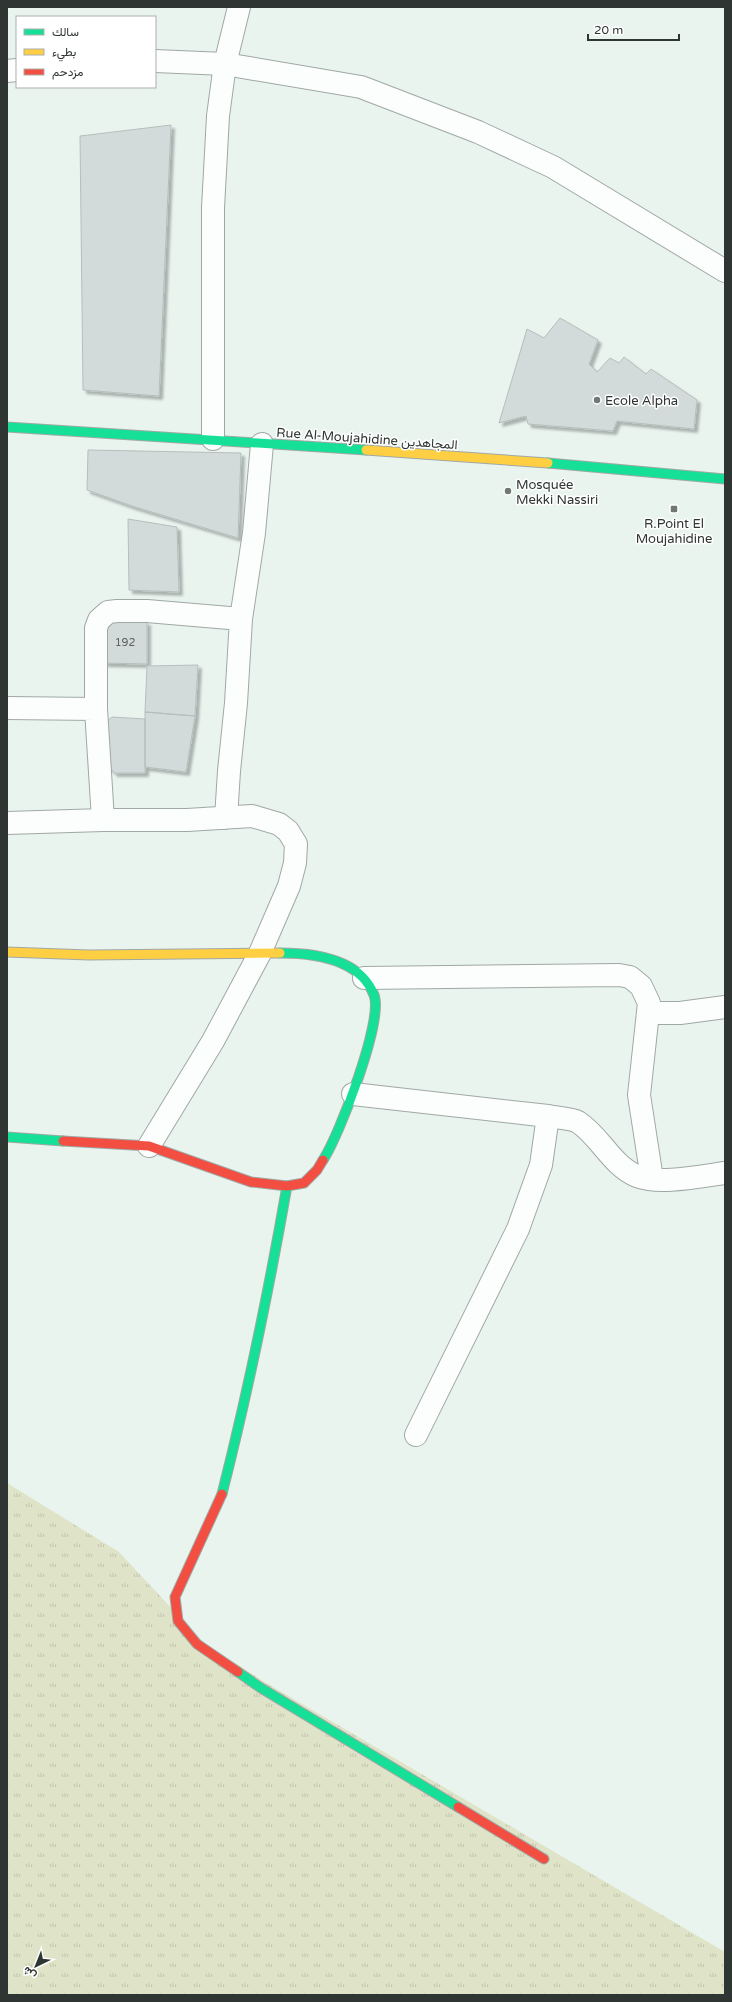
<svg xmlns="http://www.w3.org/2000/svg" width="732" height="2002" viewBox="0 0 732 2002" font-family="'Varela Round',Vazirmatn,sans-serif">
	<style>
		.grass { fill: url(#grass-tufts) }
		.building { fill: #d2dbd9; stroke: #b5bebc; filter: url(#shadow) }
		.lines { fill: none; stroke-linecap: round; stroke-linejoin: round }
		.street-casing { stroke: #a0a8a5; stroke-width: 24 }
		.fast-casing { stroke: #a0a8a5; stroke-width: 11 }
		.slow-casing { stroke: #a0a8a5; stroke-width: 11 }
		.jam-casing { stroke: #a0a8a5; stroke-width: 11 }
		.street { stroke: #fcfdfd; stroke-width: 22 }
		.fast { stroke: #16e098; stroke-width: 9 }
		.slow { stroke: #ffcf43; stroke-width: 9 }
		.jam { stroke: #f24e42; stroke-width: 9 }
		.poi-dot { fill: #6f7874; stroke: #fff; stroke-width: 1.5 }
		.labels { text-anchor: middle; stroke-width: 3; stroke-linejoin: round; paint-order: stroke }
		.number-label { font-size: 11px; fill: #5a615e }
		.poi-label { font-size: 13px; fill: #2e3532; stroke: #fff; text-anchor: start }
		.street-label { font-size: 13px; fill: #2e3532; stroke: #fff }
	</style>
	<defs>
		<pattern id="grass-tufts" width="24" height="20" patternUnits="userSpaceOnUse"><rect width="24" height="20" fill="#dfe4c8"/><path d="M3 7l-1-3M5 7V3M7 7l1-3M15 17l-1-3M17 17v-4M19 17l1-3" fill="none" stroke="#c0c4ac"/></pattern>
		<filter id="shadow"><feDropShadow dx="3.5" dy="3.5" stdDeviation="1" flood-color="#0004"/></filter>
	</defs>
	<rect width="100%" height="100%" fill="#e9f4ef"/>
	<path class="grass" d="M 7,1483 L 119,1552 L 203,1642 L 263,1681 L 725,1952 L 725,1995 L 7,1995 Z"/>
	<path class="building" d="M 171,125 L 159,396 L 83,390 L 80,136 Z
		M 560,318 L 598,340 L 589,364 L 597,372 L 610,358 L 619,363 L 624,357 L 646,374 L 651,369 L 697,400 L 694,429 L 617,421 L 613,431 L 528,424 L 526,416 L 499,423 L 527,329 L 544,338 Z
		M 88,450 L 241,453 L 238,538 L 135,507 L 87,490 Z
		M 128,519 L 177,527 L 179,592 L 129,590 Z
		M 104,621 L 147,622 L 147,664 L 104,663 Z
		M 198,665 L 195,716 L 145,712 L 147,666 Z
		M 145,712 L 195,716 L 186,772 L 145,767 Z
		M 112,717 L 145,719 L 145,773 L 114,773 L 112,770 L 108,768 L 106,722 Z"/>
	<g class="lines">
		<g class="street-casing">
			<path id="street" d="M 155,61 L 225,64 L 361,87 L 478,132 L 553,167 L 725,271
				M 7,71 L 17,70
				M 213,439 L 213,208 L 218,116 L 225,64 L 239,7
				M 7,708 L 96,709
				M 226,818 L 229,771 L 236,703 L 241,619 L 254,533 L 262,444
				M 103,820 L 96,709 L 96,628 L 99,620 L 108,612 L 117,611 L 147,611 L 241,619
				M 7,823 L 103,820 L 187,820 L 252,816 L 279,824 L 288,831 L 296,844 L 295,863 L 289,886 L 260,953 L 213,1041 L 149,1146
				M 364,978 L 619,975 L 630,977 L 641,986 L 649,1003 L 639,1095 L 652,1179
				M 648,1013 L 680,1013 L 725,1007
				M 353,1094 L 548,1116 C 557,1118 571,1118 578,1122 C 600,1136 612,1166 637,1176 C 659,1185 701,1176 725,1173
				M 416,1435 L 518,1229 L 541,1165 L 548,1116"/>
		</g>
		<g class="fast-casing">
			<path id="fast" d="M 7,427 L 366,450
				M 548,463 L 725,479
				M 280,953 C 314,953 360,959 374,995 C 384,1020 339,1136 323,1160
				M 7,1137 L 63,1141
				M 222,1494 C 248,1392 269,1289 287,1186
				M 238,1672 L 261,1688 L 458,1807"/>
		</g>
		<g class="slow-casing">
			<path id="slow" d="M 366,450 L 548,463
				M 7,952 L 89,955 L 280,953"/>
		</g>
		<g class="jam-casing">
			<path id="jam" d="M 63,1141 L 149,1146 L 251,1182 L 287,1186 L 304,1183 L 317,1170 L 323,1160
				M 222,1494 L 175,1597 L 178,1621 L 197,1644 L 238,1672
				M 458,1807 L 544,1859"/>
		</g>
		<use href="#street" class="street"/>
		<use href="#fast" class="fast"/>
		<use href="#slow" class="slow"/>
		<use href="#jam" class="jam"/>
	</g>
	<g class="poi-dot">
		<circle cx="597" cy="400" r="4"/>
		<circle cx="508" cy="491" r="4"/>
		<rect x="670" y="505" width="8" height="8" rx="2"/>
	</g>
	<g class="labels">
		<g class="number-label">
			<text x="125" y="646">192</text>
		</g>
		<g class="poi-label">
			<text x="605" y="405">Ecole Alpha</text>
			<text x="516" y="489">Mosquée<tspan x="516" dy="15">Mekki Nassiri</tspan></text>
			<text x="674" y="528" text-anchor="middle">R.Point El<tspan x="674" dy="15">Moujahidine</tspan></text>
		</g>
		<g class="street-label">
			<text transform="translate(367 438) rotate(4)" y="5">Rue Al-Moujahidine المجاهدين</text>
		</g>
	</g>
	<rect width="732" height="2002" fill="none" stroke="#2e3532" stroke-width="16"/>
	<rect x="16" y="16" width="140" height="72" fill="#ffffff" stroke="#abaead"/>
	<rect x="24" y="29" width="20" height="6" fill="#16e098" stroke="#abaead"/>
	<text x="52" y="36" font-size="12" fill="#2e3532">سالك</text>
	<rect x="24" y="49" width="20" height="6" fill="#ffcf43" stroke="#abaead"/>
	<text x="52" y="56" font-size="12" fill="#2e3532">بطيء</text>
	<rect x="24" y="69" width="20" height="6" fill="#f24e42" stroke="#abaead"/>
	<text x="52" y="76" font-size="12" fill="#2e3532">مزدحم</text>
	<g transform="translate(36 1966) rotate(223)" stroke="#ffffff" stroke-width="3" paint-order="stroke">
	<path d="M0-3L7 15L0 10L-7 15Z" fill="#2e3532"/>
	<text y="-6" font-size="11" font-weight="bold" text-anchor="middle" fill="#2e3532">ش</text>
	</g>
	<path d="M588 34v6h91v-6" fill="none" stroke="#2e3532" stroke-width="2"/>
	<text x="594" y="34" font-size="12" fill="#2e3532" stroke="#ffffff" stroke-width="3" paint-order="stroke">20 m</text>
</svg>
